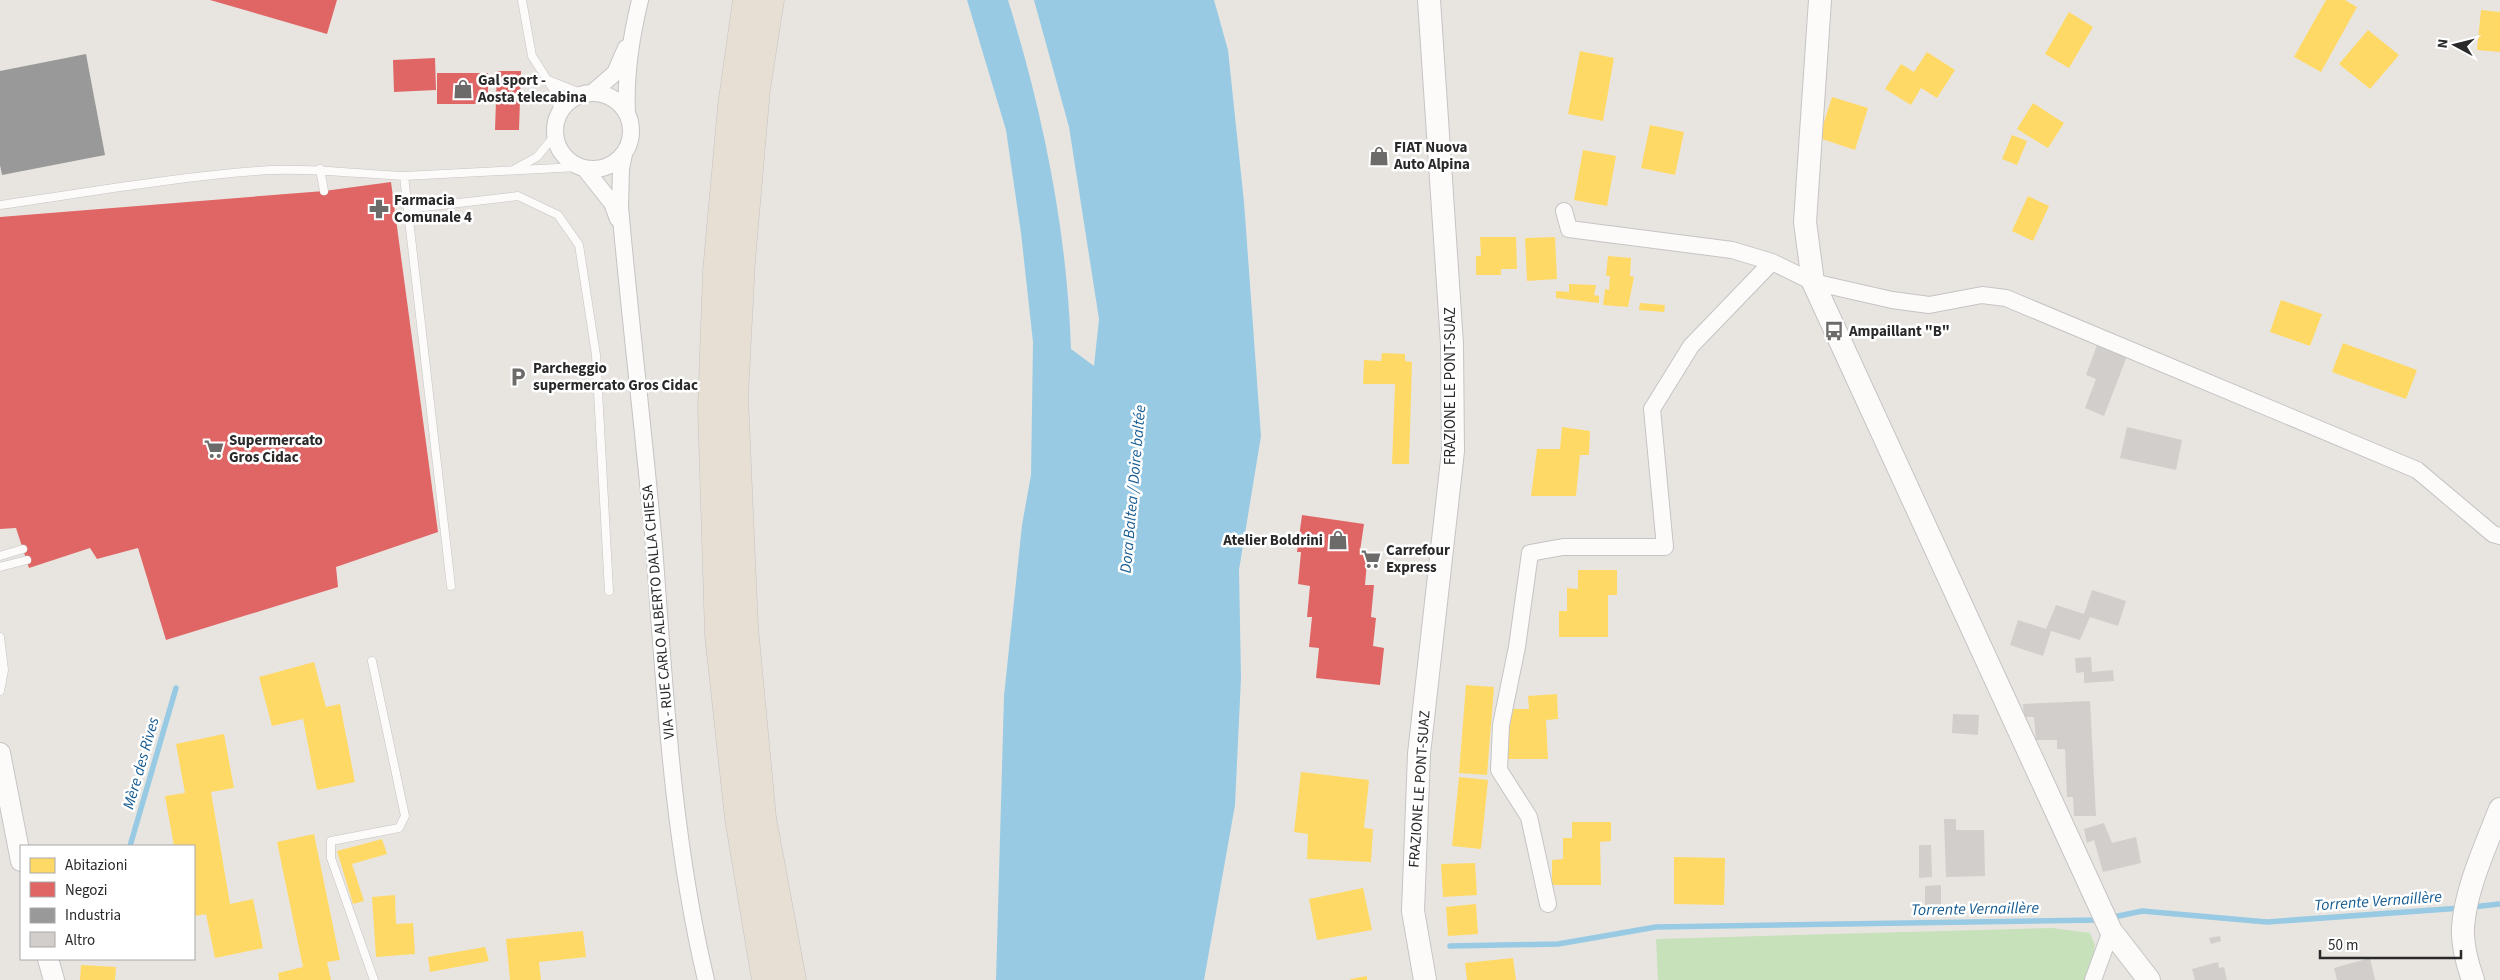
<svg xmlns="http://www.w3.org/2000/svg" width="2500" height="980" font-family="'Source Sans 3',sans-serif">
<rect width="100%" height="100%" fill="#e8e5e0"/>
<path fill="#c7e1bb" d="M 2052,928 L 2090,933 L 2095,945 L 2089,980 L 1658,980 L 1656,939 Z"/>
<path fill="#98cae4" d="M 967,0 L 1008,0 C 1043,113 1067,230 1071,349 L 1094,366 L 1099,319 L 1069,127 L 1034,0 L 1214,0 L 1228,50 L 1244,202 L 1261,436 L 1239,570 L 1241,678 L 1235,805 L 1204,980 L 996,980 L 1004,696 L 1022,525 L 1031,475 L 1033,342 L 1021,233 L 1006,130 Z"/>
<path fill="#ffd966" d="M 2326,0 L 2345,0 L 2357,7 L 2321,72 L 2294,57 Z
M 2481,10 L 2500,12 L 2500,52 L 2477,50 Z
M 2069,12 L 2093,27 L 2069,68 L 2045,54 Z
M 2368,30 L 2399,55 L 2370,89 L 2339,64 Z
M 1580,51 L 1614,58 L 1603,121 L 1568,114 Z
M 1927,52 L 1955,70 L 1937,98 L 1921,88 L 1911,105 L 1885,89 L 1901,64 L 1914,72 Z
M 1832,97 L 1868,108 L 1855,150 L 1819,138 Z
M 2033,103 L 2064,123 L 2048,148 L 2017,129 Z
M 1650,125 L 1684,132 L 1675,175 L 1641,168 Z
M 2012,135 L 2027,141 L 2017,165 L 2002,159 Z
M 1583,150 L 1616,156 L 1607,206 L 1574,200 Z
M 2028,196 L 2049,206 L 2033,241 L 2012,231 Z
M 1480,237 L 1516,237 L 1517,269 L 1501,269 L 1501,275 L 1476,275 L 1476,256 L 1481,256 Z
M 1555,237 L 1557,279 L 1527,281 L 1525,238 Z
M 1608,256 L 1631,258 L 1630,276 L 1634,277 L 1628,307 L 1603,305 L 1605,289 L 1609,290 L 1610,276 L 1606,276 Z
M 1569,284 L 1596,285 L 1594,295 L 1599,296 L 1599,303 L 1556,298 L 1556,291 L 1569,292 Z
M 2281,300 L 2322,314 L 2310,346 L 2270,332 Z
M 1640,303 L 1665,305 L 1664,312 L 1639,310 Z
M 2343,343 L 2417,370 L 2406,399 L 2332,372 Z
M 1382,353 L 1405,354 L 1405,361 L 1412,362 L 1409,464 L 1392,464 L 1395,384 L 1363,384 L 1364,360 L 1381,361 Z
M 1562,427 L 1590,431 L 1589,455 L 1580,455 L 1576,496 L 1531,496 L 1537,449 L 1560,449 Z
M 1578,570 L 1617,570 L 1617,595 L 1608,595 L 1608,637 L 1559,637 L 1559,611 L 1567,611 L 1567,588 L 1578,589 Z
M 314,662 L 326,707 L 340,704 L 355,782 L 317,790 L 303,719 L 272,726 L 259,677 Z
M 1466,685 L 1494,687 L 1487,775 L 1459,773 Z
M 1557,694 L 1558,719 L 1546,720 L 1548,759 L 1505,759 L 1510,709 L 1529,709 L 1528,696 Z
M 224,734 L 234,788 L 211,792 L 230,904 L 253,899 L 263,948 L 215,958 L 206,914 L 194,916 L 194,846 L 174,846 L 165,796 L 185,793 L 176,744 Z
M 1301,772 L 1369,780 L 1364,828 L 1373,829 L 1371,862 L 1307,859 L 1308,834 L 1294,832 Z
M 1459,777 L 1488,780 L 1481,849 L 1452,846 Z
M 1572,822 L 1611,822 L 1611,841 L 1600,842 L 1601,885 L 1552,885 L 1552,860 L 1563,859 L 1563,838 L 1572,838 Z
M 314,834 L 340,960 L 327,962 L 331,980 L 279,980 L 278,973 L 303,967 L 277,842 Z
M 382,839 L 387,854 L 352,864 L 364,901 L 353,904 L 337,851 Z
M 1674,857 L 1725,858 L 1724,905 L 1674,904 Z
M 1475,863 L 1477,895 L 1443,897 L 1441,864 Z
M 1363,888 L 1372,930 L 1317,940 L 1309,899 Z
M 395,895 L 396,924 L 413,923 L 415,954 L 376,957 L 372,897 Z
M 1476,904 L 1478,934 L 1448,936 L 1446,907 Z
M 583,931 L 586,957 L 539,962 L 541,980 L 510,980 L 506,939 Z
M 485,947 L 489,961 L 430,972 L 428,957 Z
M 1513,958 L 1516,980 L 1467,980 L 1465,963 Z
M 81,965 L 116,967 L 115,980 L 80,980 Z
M 1367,976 L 1367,980 L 1351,980 L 1350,979 Z"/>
<path fill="#e06666" d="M 210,0 L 337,0 L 327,34 Z
M 435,58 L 436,90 L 394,92 L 393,60 Z
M 497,71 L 521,71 L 519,130 L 495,130 Z
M 437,73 L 488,73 L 488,104 L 437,104 Z
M 391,182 L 438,532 L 336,567 L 338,587 L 166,640 L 138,548 L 97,559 L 90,548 L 29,568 L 16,528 L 0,529 L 0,217 L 324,191 Z
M 1302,515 L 1364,524 L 1360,551 L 1368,551 L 1365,585 L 1374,585 L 1371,617 L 1376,618 L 1373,646 L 1384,648 L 1380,685 L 1316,678 L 1319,648 L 1309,647 L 1312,617 L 1307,617 L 1310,586 L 1298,584 L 1301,552 L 1297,552 Z"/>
<path fill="#999" d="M 86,54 L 105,155 L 2,175 L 0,165 L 0,71 Z"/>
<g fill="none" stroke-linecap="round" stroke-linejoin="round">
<path stroke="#98cae4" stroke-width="5.5" d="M 130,846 L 176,688
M 2472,907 L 2500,904
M 2109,918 L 2142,911 L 2267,922 L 2461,908
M 1450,946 L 1558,944 L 1656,927 L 2100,920"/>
</g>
<path fill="#d1cecb" d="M 2097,345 L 2127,356 L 2104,416 L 2085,408 L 2096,379 L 2086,375 Z
M 2127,427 L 2182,440 L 2176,470 L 2120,458 Z
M 2092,590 L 2126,601 L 2118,626 L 2090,617 L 2080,640 L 2051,631 L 2043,656 L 2010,645 L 2018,620 L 2046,629 L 2056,605 L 2084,614 Z
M 2091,657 L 2092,672 L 2113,670 L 2114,681 L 2084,683 L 2084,672 L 2076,673 L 2075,658 Z
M 2090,701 L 2096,816 L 2074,816 L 2073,797 L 2067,797 L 2065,749 L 2057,749 L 2057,740 L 2036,740 L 2034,717 L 2024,717 L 2023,704 Z
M 1953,714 L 1979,715 L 1978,735 L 1952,733 Z
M 1944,819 L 1956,819 L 1956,830 L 1984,830 L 1985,876 L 1946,877 Z
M 2104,823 L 2112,843 L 2136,837 L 2141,863 L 2103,872 L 2094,840 L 2087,843 L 2084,829 Z
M 1919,845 L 1931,845 L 1932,877 L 1919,878 Z
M 1941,885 L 1941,911 L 1925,911 L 1925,886 Z
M 2220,936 L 2221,941 L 2211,944 L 2209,938 Z
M 2370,958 L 2375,980 L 2337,980 L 2334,968 Z
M 2218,962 L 2219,968 L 2224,967 L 2227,980 L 2195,980 L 2192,969 Z"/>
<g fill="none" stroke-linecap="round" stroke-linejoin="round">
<defs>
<path id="service" d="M 522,0 L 532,56 L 555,92 L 559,115
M 548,80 L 583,94
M 320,169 L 324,191
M 515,169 L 537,157 L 555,135
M 0,205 C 90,192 181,176 271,170 C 316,168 360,174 404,176
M 408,209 L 518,196 L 558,215 L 579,245 L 596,355 L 609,591
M 0,556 L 23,549
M 0,567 L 27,560
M 451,586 L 404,176 L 578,167
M 0,637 L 4,670 L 0,691
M 372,661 L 405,816 L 399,828 L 331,841 L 331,858 L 374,980"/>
<path id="minor" d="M555 131a38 38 0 1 1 76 0a38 38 0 1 1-76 0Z
M 592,93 L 615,73 L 626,48
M 627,113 C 625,75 631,37 640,0
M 624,154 L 621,169 L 620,207 C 630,320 644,433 654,546 C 665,692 672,837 706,980
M 585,169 L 612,203 L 618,219
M 1564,211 L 1569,229 L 1732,250 L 1772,262 L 1813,282 L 1892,300 L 1929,305 L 1982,295 L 2006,298 L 2417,470 L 2493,534 L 2500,536
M 1548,904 L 1529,817 L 1499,770 L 1501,725 L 1517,647 L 1530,553 L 1563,547 L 1665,547 L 1652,409 L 1691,346 L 1772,262
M 2093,980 L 2111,931"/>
<path id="tertiary" d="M 0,753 L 21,861
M 48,959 L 54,980"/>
<path id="secondary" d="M 1820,0 L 1805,222 L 1813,282 L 2111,931 L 2149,980
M 1425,980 L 1413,911 L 1419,754 L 1453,451 L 1452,344 L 1429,0
M 2473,980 C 2467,963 2462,945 2463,927 C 2466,887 2486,846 2500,809"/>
<path id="motorway" d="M 747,0 L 732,106 L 717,271 L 712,409 L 719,635 L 739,818 L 766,980
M 770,0 L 756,89 L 741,261 L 734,397 L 744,627 L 762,818 L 792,980"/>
</defs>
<use href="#service" stroke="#c5c4c5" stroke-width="9"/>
<use href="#minor" stroke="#c5c4c5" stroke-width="18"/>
<use href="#tertiary" stroke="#c5c4c5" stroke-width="22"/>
<use href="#secondary" stroke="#c5c4c5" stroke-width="24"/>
<use href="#motorway" stroke="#c4c3c1" stroke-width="29"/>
<use href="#service" stroke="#fcfbfa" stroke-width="8"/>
<use href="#minor" stroke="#fcfbfa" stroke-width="16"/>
<use href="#tertiary" stroke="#fcfbfa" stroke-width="20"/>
<use href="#secondary" stroke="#fcfbfa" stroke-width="22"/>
<use href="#motorway" stroke="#e7ded4" stroke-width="28"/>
</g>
<defs>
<symbol id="shop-bare" viewBox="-9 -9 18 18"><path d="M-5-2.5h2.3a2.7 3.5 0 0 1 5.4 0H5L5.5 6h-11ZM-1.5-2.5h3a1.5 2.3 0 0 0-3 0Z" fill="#6c6b69" stroke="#fff" stroke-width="2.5" paint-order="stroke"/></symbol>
<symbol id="pharmacy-bare" viewBox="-9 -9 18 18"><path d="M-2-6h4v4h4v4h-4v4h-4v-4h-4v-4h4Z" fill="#6c6b69" stroke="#fff" stroke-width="2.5" paint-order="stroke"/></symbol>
<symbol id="bus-bare" viewBox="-9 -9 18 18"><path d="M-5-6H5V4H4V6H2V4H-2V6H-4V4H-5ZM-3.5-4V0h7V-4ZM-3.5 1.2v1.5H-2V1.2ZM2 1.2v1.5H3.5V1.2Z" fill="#6c6b69" stroke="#fff" stroke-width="2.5" paint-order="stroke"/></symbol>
<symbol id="parking-bare" viewBox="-9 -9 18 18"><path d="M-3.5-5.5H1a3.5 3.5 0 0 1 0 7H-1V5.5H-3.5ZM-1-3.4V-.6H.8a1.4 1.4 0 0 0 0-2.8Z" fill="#6c6b69" stroke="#fff" stroke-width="2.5" paint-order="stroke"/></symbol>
<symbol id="supermarket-bare" viewBox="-9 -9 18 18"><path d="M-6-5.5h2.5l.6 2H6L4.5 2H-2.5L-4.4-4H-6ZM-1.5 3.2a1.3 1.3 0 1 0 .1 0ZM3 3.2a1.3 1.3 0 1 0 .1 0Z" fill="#6c6b69" stroke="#fff" stroke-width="2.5" paint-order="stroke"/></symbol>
</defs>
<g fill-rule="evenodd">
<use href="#shop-bare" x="449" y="75" width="28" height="28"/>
<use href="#shop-bare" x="1365" y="142" width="28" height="28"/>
<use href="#pharmacy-bare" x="365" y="195" width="28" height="28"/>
<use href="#bus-bare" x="1820" y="317" width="28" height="28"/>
<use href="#parking-bare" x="504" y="363" width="28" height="28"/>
<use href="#supermarket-bare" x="200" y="435" width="28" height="28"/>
<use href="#shop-bare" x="1324" y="526" width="28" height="28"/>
<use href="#supermarket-bare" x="1357" y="545" width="28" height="28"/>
</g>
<g text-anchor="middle" stroke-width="5" stroke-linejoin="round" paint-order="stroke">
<g font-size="15" font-weight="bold" fill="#292929" stroke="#fff" text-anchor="start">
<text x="478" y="85">Gal sport -<tspan x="478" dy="17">Aosta telecabina</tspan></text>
<text x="1394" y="152">FIAT Nuova<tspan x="1394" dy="17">Auto Alpina</tspan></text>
<text x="394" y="205">Farmacia<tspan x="394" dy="17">Comunale 4</tspan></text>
<text x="1849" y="336">Ampaillant "B"</text>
<text x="533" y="373">Parcheggio<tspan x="533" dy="17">supermercato Gros Cidac</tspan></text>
<text x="229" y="445">Supermercato<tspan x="229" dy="17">Gros Cidac</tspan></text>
<text x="1323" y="545" text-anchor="end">Atelier Boldrini</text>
<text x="1386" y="555">Carrefour<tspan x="1386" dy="17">Express</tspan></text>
</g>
<g font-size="15" fill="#292929" stroke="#fff">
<text transform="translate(1450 386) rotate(-90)" y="5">FRAZIONE LE PONT-SUAZ</text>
<text transform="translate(658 612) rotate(-95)" y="5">VIA - RUE CARLO ALBERTO DALLA CHIESA</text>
<text transform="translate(1419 789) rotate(-86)" y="5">FRAZIONE LE PONT-SUAZ</text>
</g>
<g font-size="16" font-style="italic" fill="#165b91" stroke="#fff">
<text transform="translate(1132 489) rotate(-85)" y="6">Dora Baltea / Doire baltée</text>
<text transform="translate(140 763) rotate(-74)" y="6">Mère des Rives</text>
<text transform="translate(2378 900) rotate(-4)" y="6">Torrente Vernaillère</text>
<text transform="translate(1975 908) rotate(-1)" y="6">Torrente Vernaillère</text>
</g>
</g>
<rect x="20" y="845" width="175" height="115" fill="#ffffff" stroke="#a9a9a9"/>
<rect x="30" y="858" width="25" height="15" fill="#ffd966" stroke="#a9a9a9"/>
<text x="65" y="870" font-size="15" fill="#292929">Abitazioni</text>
<rect x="30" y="882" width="25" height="15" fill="#e06666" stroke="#a9a9a9"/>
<text x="65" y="895" font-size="15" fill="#292929">Negozi</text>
<rect x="30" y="908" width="25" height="15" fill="#999999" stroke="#a9a9a9"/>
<text x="65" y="920" font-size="15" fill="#292929">Industria</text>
<rect x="30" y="932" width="25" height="15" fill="#d1cecb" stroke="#a9a9a9"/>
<text x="65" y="945" font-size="15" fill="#292929">Altro</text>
<g transform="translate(2455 45) rotate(277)" stroke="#ffffff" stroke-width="4" paint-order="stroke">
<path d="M0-4L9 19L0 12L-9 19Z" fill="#292929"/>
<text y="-8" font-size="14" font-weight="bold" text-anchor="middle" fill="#292929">N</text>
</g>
<path d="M2320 950v8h141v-8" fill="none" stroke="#292929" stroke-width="2.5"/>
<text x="2328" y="950" font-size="15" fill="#292929" stroke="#ffffff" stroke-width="4" paint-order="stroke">50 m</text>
</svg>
